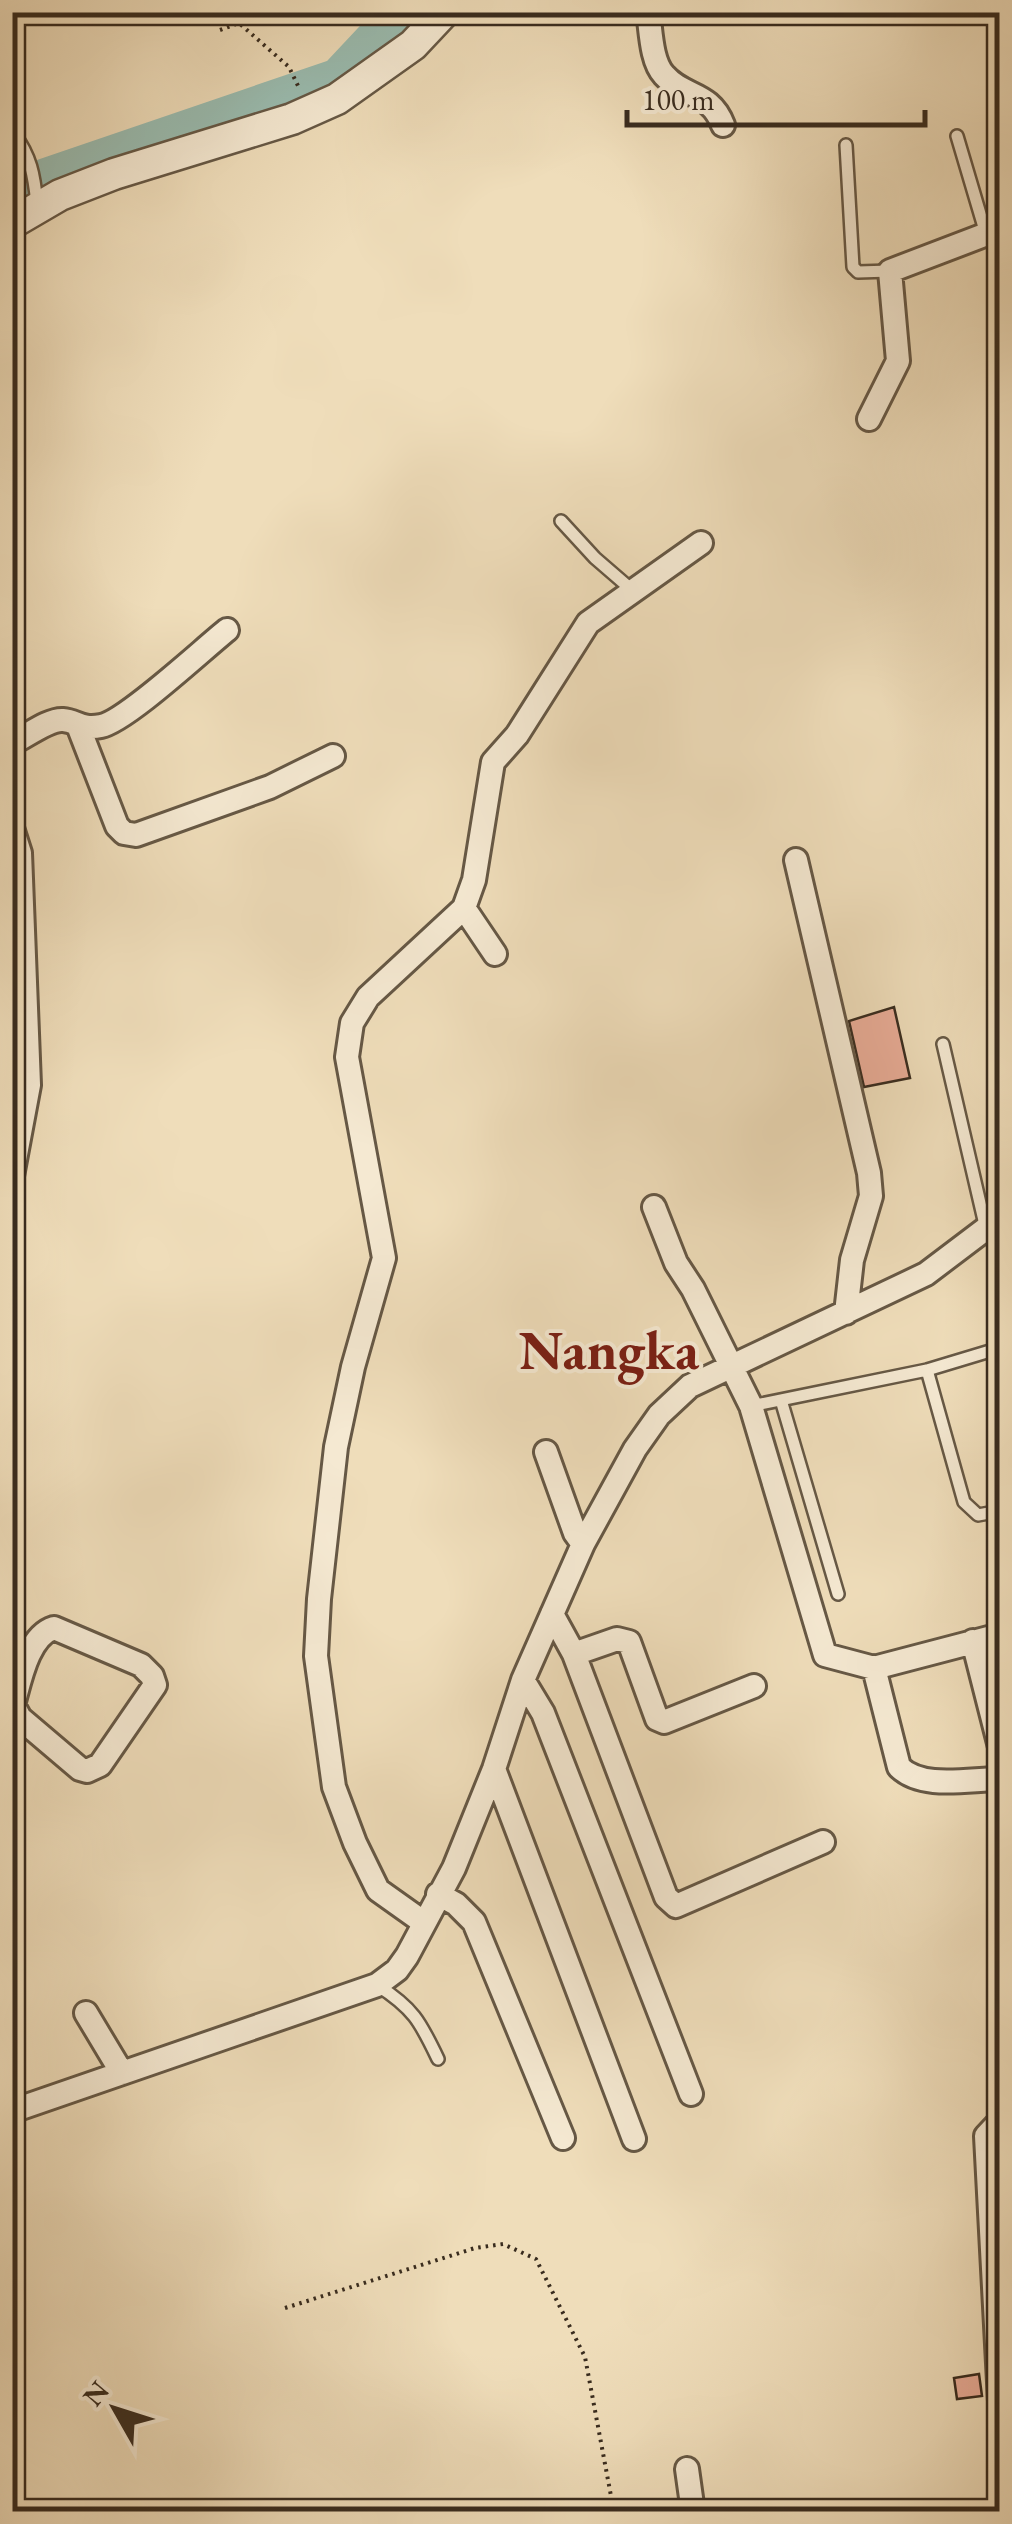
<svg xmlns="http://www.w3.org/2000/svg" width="1012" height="2524" font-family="'EB Garamond',serif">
<rect width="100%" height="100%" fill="#efddba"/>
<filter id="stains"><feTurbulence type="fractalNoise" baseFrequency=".002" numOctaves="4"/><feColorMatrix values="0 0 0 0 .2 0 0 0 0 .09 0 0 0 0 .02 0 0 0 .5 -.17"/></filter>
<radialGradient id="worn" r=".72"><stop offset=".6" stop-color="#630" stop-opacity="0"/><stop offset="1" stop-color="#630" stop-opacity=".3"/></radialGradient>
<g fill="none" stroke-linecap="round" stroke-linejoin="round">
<path stroke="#9abcb0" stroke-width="35" d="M 12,198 L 36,186 L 44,176 L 337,76 L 397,12"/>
</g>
<path fill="#e9ac97" stroke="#382b1e" stroke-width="2.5" d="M 894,1007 L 910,1078 L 864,1087 L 849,1021 Z
M 979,2374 L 982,2396 L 957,2399 L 954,2378 Z"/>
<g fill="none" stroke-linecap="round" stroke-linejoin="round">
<defs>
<path id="service" d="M 13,132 C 31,157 34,174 37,204
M 957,136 L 986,234
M 846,145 L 853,267 L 858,272 L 890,271
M 561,521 L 595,558 L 632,590
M 943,1044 L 986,1229
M 927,1370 L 964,1502 L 978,1515 L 1000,1511
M 781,1400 L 838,1594
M 751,1406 L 927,1370 L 1000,1348
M 377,1985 C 413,2008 420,2021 438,2059"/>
<path id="minor" d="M 648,12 C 651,31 651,61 664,75 C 684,98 710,91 723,125
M 869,419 L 898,361 L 890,271 L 1000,229
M 79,728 L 117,826 L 124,833 L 136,835 L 270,787 L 333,756
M 12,743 C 26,737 48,719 63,720 C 77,721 81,730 101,726 C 126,721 202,650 227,630
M 12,828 L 20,853 L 29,1085 L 12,1176
M 796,860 L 869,1173 L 871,1196 L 852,1260 L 846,1313
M 464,908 L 495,954
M 654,1207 L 676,1263 L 693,1289 L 751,1406 L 825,1655 L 874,1668 L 1000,1635
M 546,1452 L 575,1533 L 583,1544
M 552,1614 L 574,1654 L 666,1897 L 676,1906 L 823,1842
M 54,1628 L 141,1665 L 152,1676 L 155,1685 L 100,1765 L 87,1771 L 80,1769 L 20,1718 L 13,1705 C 20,1680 28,1636 54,1628 Z
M 973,1641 L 1000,1747
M 574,1654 L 617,1639 L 629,1642 L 657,1719 L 664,1722 L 754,1686
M 874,1668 L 899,1767 C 922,1790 969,1779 1000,1779
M 523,1680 L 543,1713 L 691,2094
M 494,1769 L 634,2139
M 438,1894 L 456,1904 L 474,1922 L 563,2138
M 423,1922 L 378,1890 L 355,1843 L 334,1787 L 316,1656 L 319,1599 L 336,1447 L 353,1367 L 384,1258 L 347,1057 L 352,1023 L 368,997 L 464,908 L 474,880 L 493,762 L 517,735 L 588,623 L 701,543
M 86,2013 L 122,2073
M 12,2111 L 377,1985 L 397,1970 L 407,1956 L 454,1868 L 494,1769 L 523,1680 L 583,1544 L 635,1449 L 659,1415 L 690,1386 L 926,1274 L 1000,1218
M 1000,2121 L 986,2136 L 1000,2401
M 687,2469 L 693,2512"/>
<path id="tertiary" d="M 12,223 L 60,195 L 114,174 L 292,119 L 337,99 L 413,45 L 444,12"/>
</defs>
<use href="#service" stroke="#665845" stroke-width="16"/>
<use href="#minor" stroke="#665845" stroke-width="28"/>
<use href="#tertiary" stroke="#665845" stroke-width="35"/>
<path stroke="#382b1e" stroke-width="4" stroke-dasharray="2.5 5" stroke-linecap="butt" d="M 220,30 L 239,23 L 289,67 L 300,90
M 285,2308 L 475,2248 L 503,2244 L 536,2259 L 585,2357 L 614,2512"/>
<use href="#service" stroke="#f5e9d2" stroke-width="11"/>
<use href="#minor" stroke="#f5e9d2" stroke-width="22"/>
<use href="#tertiary" stroke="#f5e9d2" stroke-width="30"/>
</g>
<g text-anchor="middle" stroke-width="8" stroke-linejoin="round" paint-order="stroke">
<g font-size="55" font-weight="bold" fill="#7a1f14" stroke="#f5e9d2">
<text x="609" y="1369">Nangka</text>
</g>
</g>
<rect width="1012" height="2524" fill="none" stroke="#efddba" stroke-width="50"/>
<rect x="15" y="15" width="982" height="2494" fill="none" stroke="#382b1e" stroke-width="5"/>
<rect x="25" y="25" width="962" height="2474" fill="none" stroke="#382b1e" stroke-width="2.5"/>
<g transform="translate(115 2409) rotate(309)" stroke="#f5e9d2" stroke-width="8" paint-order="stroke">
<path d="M0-8L18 38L0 25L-18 38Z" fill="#382b1e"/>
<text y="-15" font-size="28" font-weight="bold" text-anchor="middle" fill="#382b1e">N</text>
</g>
<path d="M627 110v15h298v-15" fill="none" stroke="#382b1e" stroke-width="5"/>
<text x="642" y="110" font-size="30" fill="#382b1e" stroke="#f5e9d2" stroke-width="8" paint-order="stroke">100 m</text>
<rect width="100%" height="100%" filter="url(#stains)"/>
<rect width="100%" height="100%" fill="url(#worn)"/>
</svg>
